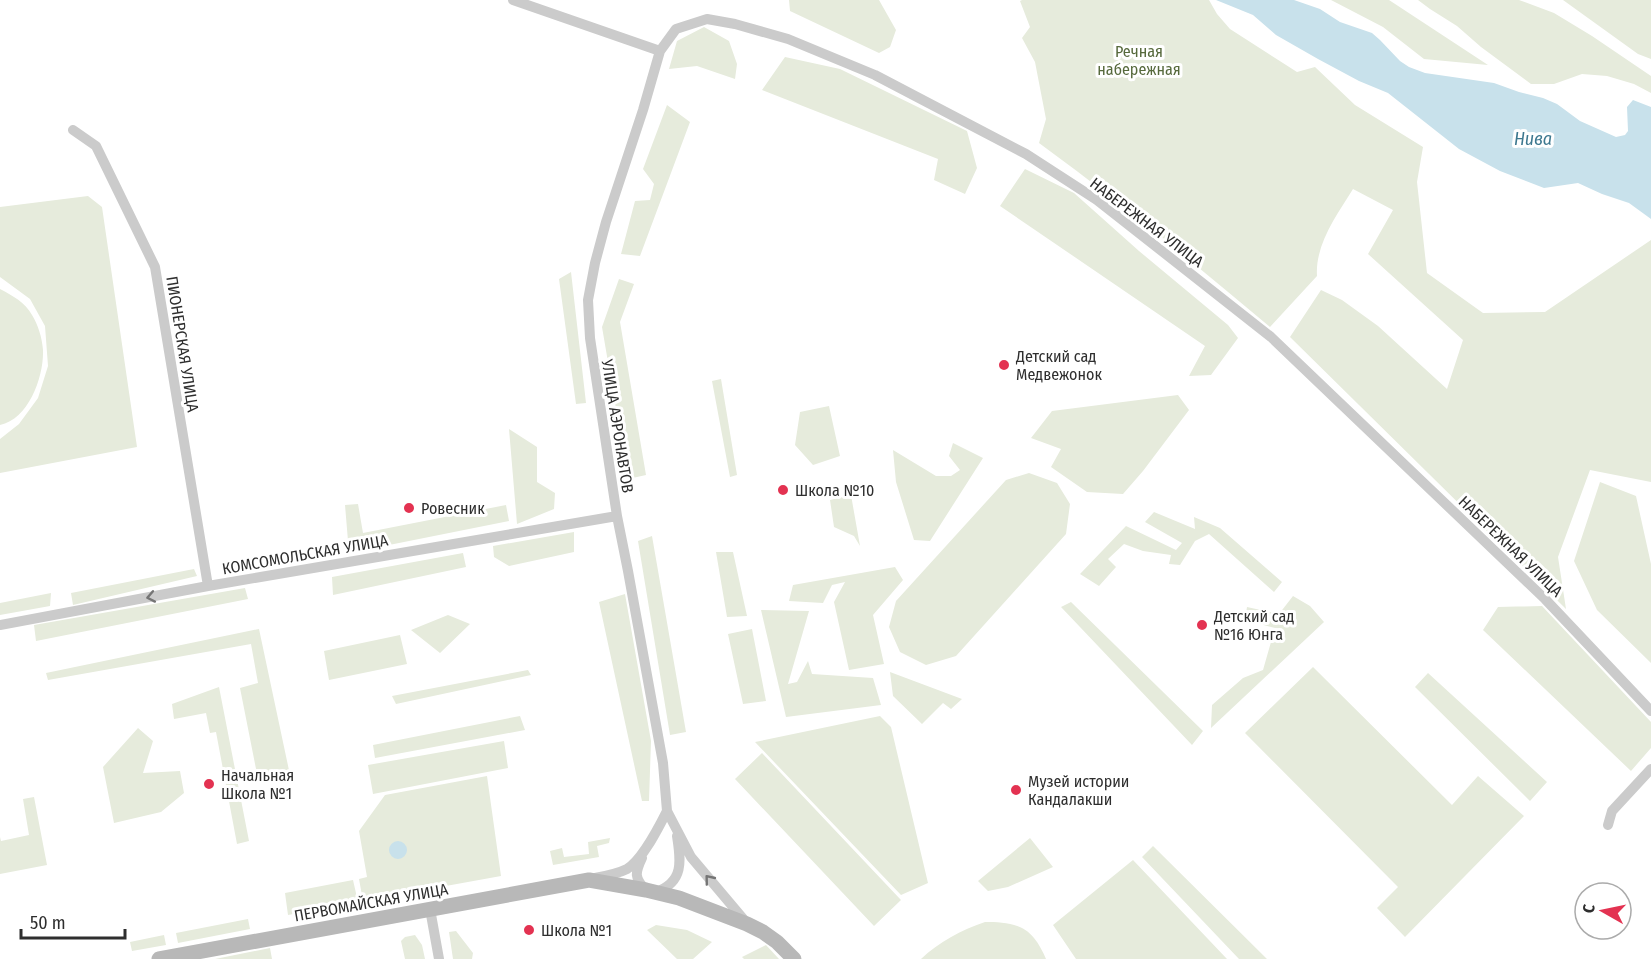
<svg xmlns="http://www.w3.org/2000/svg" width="1651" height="959" font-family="'Fira Sans Condensed',sans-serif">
<rect width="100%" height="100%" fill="#fff"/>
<path fill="#e6ebdc" d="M 789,0 L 879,0 L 896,30 L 890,47 L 879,53 L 790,11 Z
M 1022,0 L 1209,0 L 1217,14 L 1230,29 L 1297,72 L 1315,67 L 1355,105 L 1423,147 L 1417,182 L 1427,273 L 1483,313 L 1545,312 L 1651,240 L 1651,482 L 1590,470 L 1558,557 L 1566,609 L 1290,337 L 1321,290 L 1342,300 L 1378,326 L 1447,389 L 1463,340 L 1368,254 L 1393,210 L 1353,189 C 1337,215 1315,244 1317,276 L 1270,327 C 1195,264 1119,201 1039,143 L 1046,119 L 1035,62 L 1022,38 L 1030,27 L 1020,1 Z
M 1331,0 L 1389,0 L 1488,65 L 1424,59 L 1383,27 Z
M 1418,0 L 1519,0 L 1554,13 L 1592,36 L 1651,76 L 1651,93 L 1634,84 L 1607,76 L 1582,74 L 1554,84 L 1531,84 L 1481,47 L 1457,26 L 1430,9 Z
M 1563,0 L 1651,0 L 1651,59 L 1638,54 Z
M 704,27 L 729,41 L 737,64 L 735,79 L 697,66 L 669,69 L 677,41 Z
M 785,57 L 840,69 L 967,131 L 977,168 L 965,194 L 934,180 L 938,159 L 762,90 Z
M 667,105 L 690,122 L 640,256 L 621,254 L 635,201 L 650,200 L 654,184 L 643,169 Z
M 1025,169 L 1074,193 L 1139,251 L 1228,325 L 1238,338 L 1211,375 L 1189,376 L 1205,346 L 1000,206 Z
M 88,196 L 102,207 L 137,447 L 0,473 L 0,439 L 19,424 L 38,398 L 48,366 L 45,326 L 30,299 L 0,277 L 0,207 Z
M 571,272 L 586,403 L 576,404 L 559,279 Z
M 619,279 L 634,284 L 620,322 L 646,475 L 628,479 L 602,327 Z
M 0,289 C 13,296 25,302 32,315 C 38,325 42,337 43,350 C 44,376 29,419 0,425 Z
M 721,379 L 737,475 L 730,477 L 712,381 Z
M 1178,395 L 1189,410 L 1143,471 L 1123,494 L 1087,492 L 1051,467 L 1061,449 L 1031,438 L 1052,411 Z
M 829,406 L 840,456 L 813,465 L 795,445 L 800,412 Z
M 509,429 L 537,447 L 537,482 L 555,493 L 554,509 L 517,524 Z
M 953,443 L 983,458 L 930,541 L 914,540 L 896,482 L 893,450 L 936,476 L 951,476 L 960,470 L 949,456 Z
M 1029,473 L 1057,483 L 1070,504 L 1066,534 L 956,656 L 926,665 L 900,652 L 889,627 L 896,601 L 1006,480 Z
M 1600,482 L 1636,496 L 1651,564 L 1651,663 L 1597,610 L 1574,561 Z
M 851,495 L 860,546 L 854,536 L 834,527 L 830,500 Z
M 358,504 L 363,533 L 506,505 L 509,521 L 349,553 L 345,505 Z
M 1154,512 L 1195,529 L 1194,517 L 1220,528 L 1282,582 L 1274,592 L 1209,534 L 1195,541 L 1180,565 L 1169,564 L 1171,555 L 1143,551 L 1124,544 L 1108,559 L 1116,567 L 1099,586 L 1080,574 L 1126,526 L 1176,550 L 1182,543 L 1145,522 Z
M 574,532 L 574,552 L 509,566 L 494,557 L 493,546 Z
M 652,536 L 686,732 L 670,735 L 638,541 Z
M 716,552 L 733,552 L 747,616 L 727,617 Z
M 463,553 L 466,567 L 333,595 L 332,577 Z
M 895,567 L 903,580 L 873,615 L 884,664 L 849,670 L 834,602 L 845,582 L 832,585 L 823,603 L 789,601 L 793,585 Z
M 194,569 L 197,576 L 73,605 L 71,593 Z
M 245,588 L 248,599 L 36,641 L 34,625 Z
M 51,593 L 50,606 L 0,615 L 0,603 Z
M 625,594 L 651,741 L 649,801 L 642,801 L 599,602 Z
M 1293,596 L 1310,606 L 1324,622 L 1211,728 L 1212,705 L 1243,678 L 1263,670 L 1275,628 L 1245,620 L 1247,607 L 1279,614 Z
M 1071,602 L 1203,731 L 1192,745 L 1061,607 Z
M 1542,606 L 1651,722 L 1651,748 L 1631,771 L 1483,630 L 1498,607 Z
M 761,610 L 809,611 L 788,684 L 797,682 L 808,661 L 812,674 L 873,678 L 881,705 L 786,717 Z
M 448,615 L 470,624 L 440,653 L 411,630 Z
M 259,629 L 290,775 L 258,779 L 240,688 L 258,683 L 251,644 L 48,680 L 46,673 Z
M 752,629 L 766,701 L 743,704 L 728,634 Z
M 400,635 L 407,664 L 329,680 L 324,651 Z
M 1313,667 L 1452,805 L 1478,776 L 1524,816 L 1405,937 L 1377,908 L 1398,887 L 1245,733 Z
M 528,670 L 531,675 L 396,704 L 392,696 Z
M 890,672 L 962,699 L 951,709 L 943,703 L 922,724 L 893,696 Z
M 1428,673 L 1547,782 L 1530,801 L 1415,687 Z
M 219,687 L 249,841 L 237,844 L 216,732 L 210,733 L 206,713 L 174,719 L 172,704 Z
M 520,716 L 525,730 L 375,758 L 373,745 Z
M 880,716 L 891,727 L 928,883 L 901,895 L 755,742 Z
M 138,728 L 153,741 L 143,773 L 180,771 L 184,793 L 161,812 L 114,823 L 103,767 Z
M 504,741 L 508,768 L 373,794 L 368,765 Z
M 762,753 L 901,900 L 874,926 L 735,779 Z
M 487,776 L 501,876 L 363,901 L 359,879 L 367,877 L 359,831 L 385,795 Z
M 34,797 L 47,865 L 0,874 L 0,837 L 1,841 L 29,835 L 23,799 Z
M 610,838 L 609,843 L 597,846 L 599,857 L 553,865 L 550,851 L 562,848 L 564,857 L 589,854 L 588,842 Z
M 1030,838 L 1053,867 L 1008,887 L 988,891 L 978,881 Z
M 1153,846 L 1267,959 L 1239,959 L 1142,857 Z
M 1133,860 L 1227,959 L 1076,959 L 1053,925 Z
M 353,880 L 358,902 L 288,915 L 285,893 Z
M 248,919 L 250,929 L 178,943 L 176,933 Z
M 985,922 C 1003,922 1022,923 1034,938 C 1039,944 1043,952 1046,959 L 921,959 C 939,942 961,930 985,922 Z
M 656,925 L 687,930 L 712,942 L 693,959 L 677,959 L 647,930 Z
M 456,931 L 473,953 L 472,959 L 453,959 L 449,932 Z
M 164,935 L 166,945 L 132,951 L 130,942 Z
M 415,935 L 422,945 L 425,959 L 405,959 L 401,941 L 405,937 Z
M 766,945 L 779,959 L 744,959 L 742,957 Z
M 270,948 L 272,959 L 215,959 Z"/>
<path fill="#c8e1eb" d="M 1216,0 L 1294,0 L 1320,9 L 1340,22 L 1372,33 L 1380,40 L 1400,61 L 1409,67 L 1425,73 L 1494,83 L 1519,92 L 1543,98 L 1557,104 L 1580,121 L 1616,137 L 1625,135 L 1628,131 L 1627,107 L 1633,100 L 1651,107 L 1651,219 L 1629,203 L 1602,194 L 1578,183 L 1544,188 L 1500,171 L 1459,149 L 1388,93 L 1359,81 L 1318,59 L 1276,35 L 1253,15 Z
M389 850a9 9 0 1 1 18 0a9 9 0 1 1-18 0Z"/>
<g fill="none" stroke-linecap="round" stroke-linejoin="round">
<path stroke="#cbcbcb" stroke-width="10" d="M 513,0 L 660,51
M 73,130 L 96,146 L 155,267 L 208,586
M 0,625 L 208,586 L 617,516
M 1608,825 L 1612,811 L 1651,769
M 642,858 C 635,873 634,878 646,890
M 595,878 C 606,876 617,874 627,869 C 643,859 659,827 667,811
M 656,892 C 684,882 681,861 677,836
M 430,909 L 439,959
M 745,921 L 691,857 L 667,811 L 663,763 L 628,571 L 617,516 L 590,338 L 588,300 L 595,263 L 606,222 L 643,110 L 660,51 L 676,29 L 707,19 L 735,24 L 788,39 L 875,75 L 1026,154 L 1097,200 L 1271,337 L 1545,599 L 1651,711"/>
<path stroke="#b8b8b8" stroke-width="15" d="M 159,959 L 589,880 L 646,890 L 679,898 L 747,924 L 763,932 L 777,942 L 794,959"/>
</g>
<defs><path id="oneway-chevron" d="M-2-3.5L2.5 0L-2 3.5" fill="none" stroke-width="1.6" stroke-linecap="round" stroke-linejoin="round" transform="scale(1.5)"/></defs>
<g stroke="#757575">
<use href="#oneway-chevron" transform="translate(151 597) rotate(169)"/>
<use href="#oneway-chevron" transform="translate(709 879) rotate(-129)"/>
</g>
<g fill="#e33251" stroke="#fff" stroke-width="2">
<circle cx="1004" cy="365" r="6"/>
<circle cx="783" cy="490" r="6"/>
<circle cx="409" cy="508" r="6"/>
<circle cx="1202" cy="625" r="6"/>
<circle cx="209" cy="784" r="6"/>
<circle cx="1016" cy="790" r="6"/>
<circle cx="529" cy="930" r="6"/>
</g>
<g text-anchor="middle" stroke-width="6" stroke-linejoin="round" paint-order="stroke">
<g font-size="16" fill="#56693c" stroke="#fff">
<text x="1139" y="57">Речная<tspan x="1139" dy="18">набережная</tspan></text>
</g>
<g font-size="16" fill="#2e2e2e" stroke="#fff">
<text transform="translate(1147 222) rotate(37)" y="6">НАБЕРЕЖНАЯ УЛИЦА</text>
<text transform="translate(183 344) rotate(81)" y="6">ПИОНЕРСКАЯ УЛИЦА</text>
<text transform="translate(618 426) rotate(81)" y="6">УЛИЦА АЭРОНАВТОВ</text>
<text transform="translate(1511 546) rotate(44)" y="6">НАБЕРЕЖНАЯ УЛИЦА</text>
<text transform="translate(305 554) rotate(-10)" y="6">КОМСОМОЛЬСКАЯ УЛИЦА</text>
<text transform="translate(371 902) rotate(-10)" y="6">ПЕРВОМАЙСКАЯ УЛИЦА</text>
</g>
<g font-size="16" fill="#2e2e2e" stroke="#fff" text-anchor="start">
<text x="1016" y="362">Детский сад<tspan x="1016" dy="18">Медвежонок</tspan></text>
<text x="795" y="496">Школа №10</text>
<text x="421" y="514">Ровесник</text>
<text x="1214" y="622">Детский сад<tspan x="1214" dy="18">№16 Юнга</tspan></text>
<text x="221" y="781">Начальная<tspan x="221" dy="18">Школа №1</tspan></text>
<text x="1028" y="787">Музей истории<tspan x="1028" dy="18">Кандалакши</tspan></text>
<text x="541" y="936">Школа №1</text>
</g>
<g font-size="18" font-style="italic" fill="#3d788f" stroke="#fff">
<text x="1533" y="145">Нива</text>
</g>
</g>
<g transform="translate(1603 911) rotate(279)"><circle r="28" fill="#ffffff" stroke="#ababab" stroke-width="1.5"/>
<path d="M0-4.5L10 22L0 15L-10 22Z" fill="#e33251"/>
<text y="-9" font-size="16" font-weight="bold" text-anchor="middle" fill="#2e2e2e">С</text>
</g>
<path d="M21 929v9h104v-9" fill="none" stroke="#2e2e2e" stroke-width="3"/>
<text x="30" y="929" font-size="18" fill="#2e2e2e" stroke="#ffffff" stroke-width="4.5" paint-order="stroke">50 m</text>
</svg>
